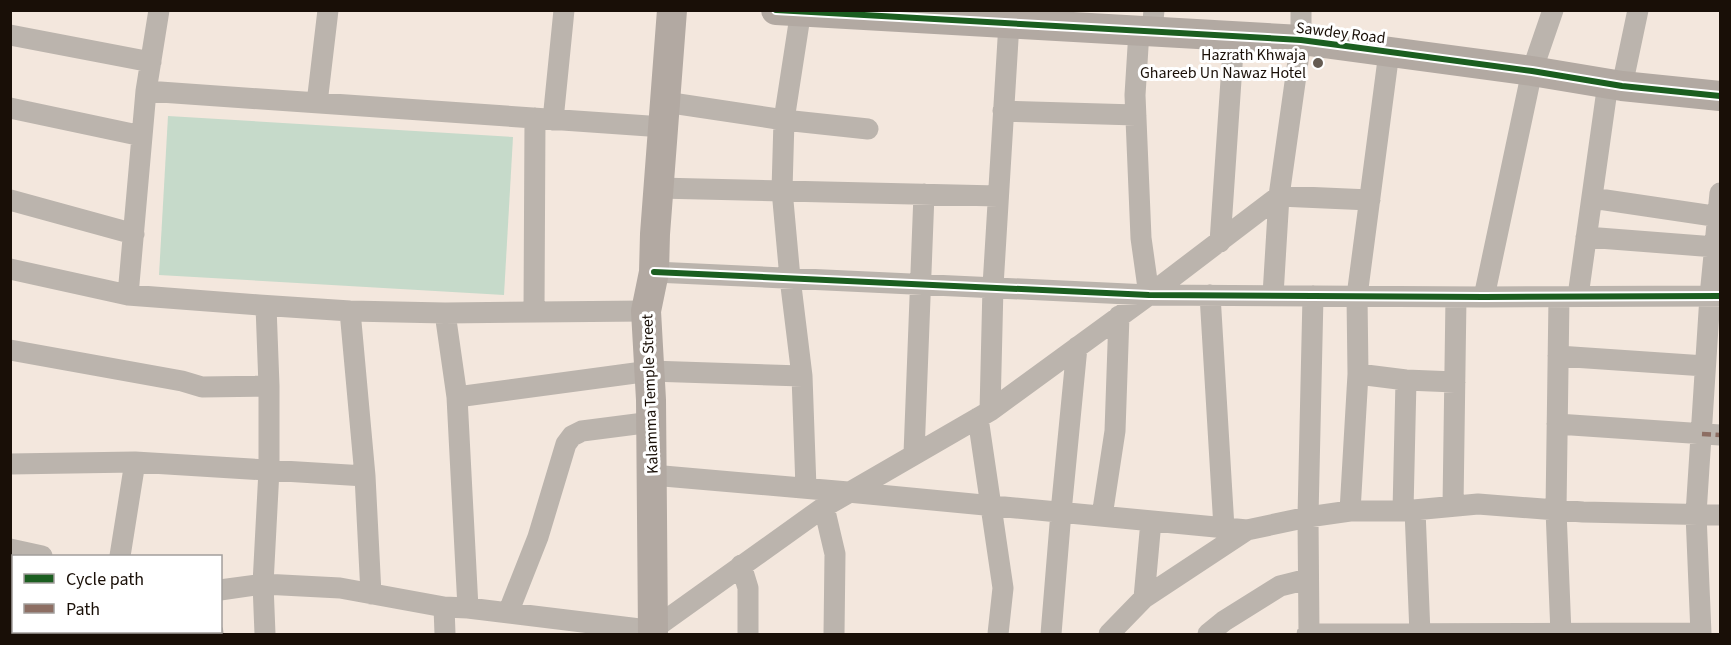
<svg xmlns="http://www.w3.org/2000/svg" width="1731" height="645" font-family="'Source Sans 3',sans-serif">
<rect width="100%" height="100%" fill="#f3e7dd"/>
<path fill="#c6daca" d="M 168,116 L 513,137 L 504,295 L 159,275 Z"/>
<g fill="none" stroke-linecap="round" stroke-linejoin="round">
<path stroke="#bbb4ad" stroke-width="21" d="M 801,10 L 784,120 L 782,190 L 790,278 L 802,376 L 806,488
M 1139,31 L 1135,95 L 1141,238 L 1149,295
M 1152,31 L 1154,10
M 10,35 L 151,62
M 1622,86 L 1638,10
M 146,91 L 663,127
M 665,102 L 784,120 L 868,129
M 317,103 L 328,10
M 10,108 L 142,136
M 1003,111 L 1136,115
M 553,120 L 564,10
M 658,188 L 998,196
M 1592,198 L 1720,217
M 10,200 L 134,234
M 1586,237 L 1715,247
M 1220,242 L 1234,36
M 10,269 L 128,295 L 259,305 L 350,311 L 445,313 L 646,311
M 654,272 L 1149,295 L 1484,297 L 1720,296
M 128,295 L 146,91 L 159,10
M 1210,295 L 1224,528
M 1273,295 L 1279,196 L 1301,40 L 1301,10
M 1578,296 L 1608,83
M 1484,297 L 1532,71 L 1553,10
M 1559,297 L 1556,510 L 1561,634
M 350,311 L 365,476 L 371,594
M 534,311 L 535,118
M 445,313 L 457,397 L 468,608
M 10,350 L 182,381 L 202,387 L 269,386
M 1558,356 L 1705,366
M 1358,374 L 1406,380 L 1455,382
M 457,397 L 650,371 L 802,376
M 990,411 L 993,286 L 1009,23
M 978,418 L 1003,588 L 998,634
M 1557,424 L 1720,435
M 914,454 L 924,194
M 10,464 L 135,462 L 365,476
M 652,475 L 848,492 L 1247,530
M 1453,506 L 1456,297
M 824,507 L 835,554 L 834,634
M 1415,510 L 1420,634
M 1350,511 L 1358,374 L 1357,296 L 1389,52
M 1403,511 L 1406,380
M 1102,516 L 1115,431 L 1119,316
M 10,549 L 42,556
M 120,556 L 135,462
M 741,565 L 748,588 L 748,634
M 220,590 L 263,584 L 340,588 L 444,607 L 468,608 L 648,630
M 1144,598 L 1151,521
M 444,607 L 445,634
M 508,613 L 538,537 L 566,444 L 572,436 L 582,431 L 652,422
M 105,634 L 106,632
M 213,634 L 213,632
M 265,634 L 263,584 L 269,470 L 269,386 L 266,306
M 633,634 L 652,630 L 824,507 L 990,411 L 1149,295 L 1279,196 L 1370,200
M 1051,634 L 1061,512 L 1077,347
M 1109,634 L 1144,598 L 1247,530 L 1308,517 L 1350,511 L 1403,511 L 1478,504 L 1583,512 L 1720,515
M 1208,634 L 1224,621 L 1280,586 L 1308,579
M 1307,634 L 1700,633
M 1309,634 L 1308,517 L 1313,296
M 1701,634 L 1696,514 L 1710,296 L 1720,193"/>
<path stroke="#b2a9a2" stroke-width="30" d="M 776,10 L 1301,40 L 1532,71 L 1622,86 L 1720,96
M 653,634 L 651,400 L 646,311 L 654,272 L 655,234 L 672,10"/>
<path stroke="#8d6e63" stroke-width="4.5" stroke-dasharray="9 4.5" stroke-linecap="butt" d="M 1702,434 L 1720,435"/>
<defs>
<path id="cycleway" d="M 776,10 L 1301,40 L 1532,71 L 1622,86 L 1720,96
M 654,272 L 1149,295 L 1484,297 L 1720,296"/>
</defs>
<use href="#cycleway" stroke="#fff" stroke-width="10"/>
<use href="#cycleway" stroke="#1b5e20" stroke-width="6"/>
</g>
<circle fill="#655b52" stroke="#fff" stroke-width="2" cx="1318" cy="63" r="6"/>
<g text-anchor="middle" stroke-width="6" stroke-linejoin="round" paint-order="stroke">
<g font-size="16" fill="#190f07" stroke="#fff">
<text transform="translate(1341 32) rotate(7)" y="6">Sawdey Road</text>
<text transform="translate(649 394) rotate(-92)" y="6">Kalamma Temple Street</text>
</g>
<g font-size="16" fill="#190f07" stroke="#fff" text-anchor="end">
<text x="1306" y="60">Hazrath Khwaja<tspan x="1306" dy="18">Ghareeb Un Nawaz Hotel</tspan></text>
</g>
</g>
<rect width="1731" height="645" fill="none" stroke="#190f07" stroke-width="24"/>
<rect x="12" y="555" width="210" height="78" fill="#ffffff" stroke="#a39f9c" stroke-width="1.5"/>
<rect x="24" y="574" width="30" height="9" fill="#1b5e20" stroke="#a39f9c" stroke-width="1.5"/>
<text x="66" y="585" font-size="18" fill="#190f07">Cycle path</text>
<rect x="24" y="604" width="30" height="9" fill="#8d6e63" stroke="#a39f9c" stroke-width="1.5"/>
<text x="66" y="615" font-size="18" fill="#190f07">Path</text>
</svg>
